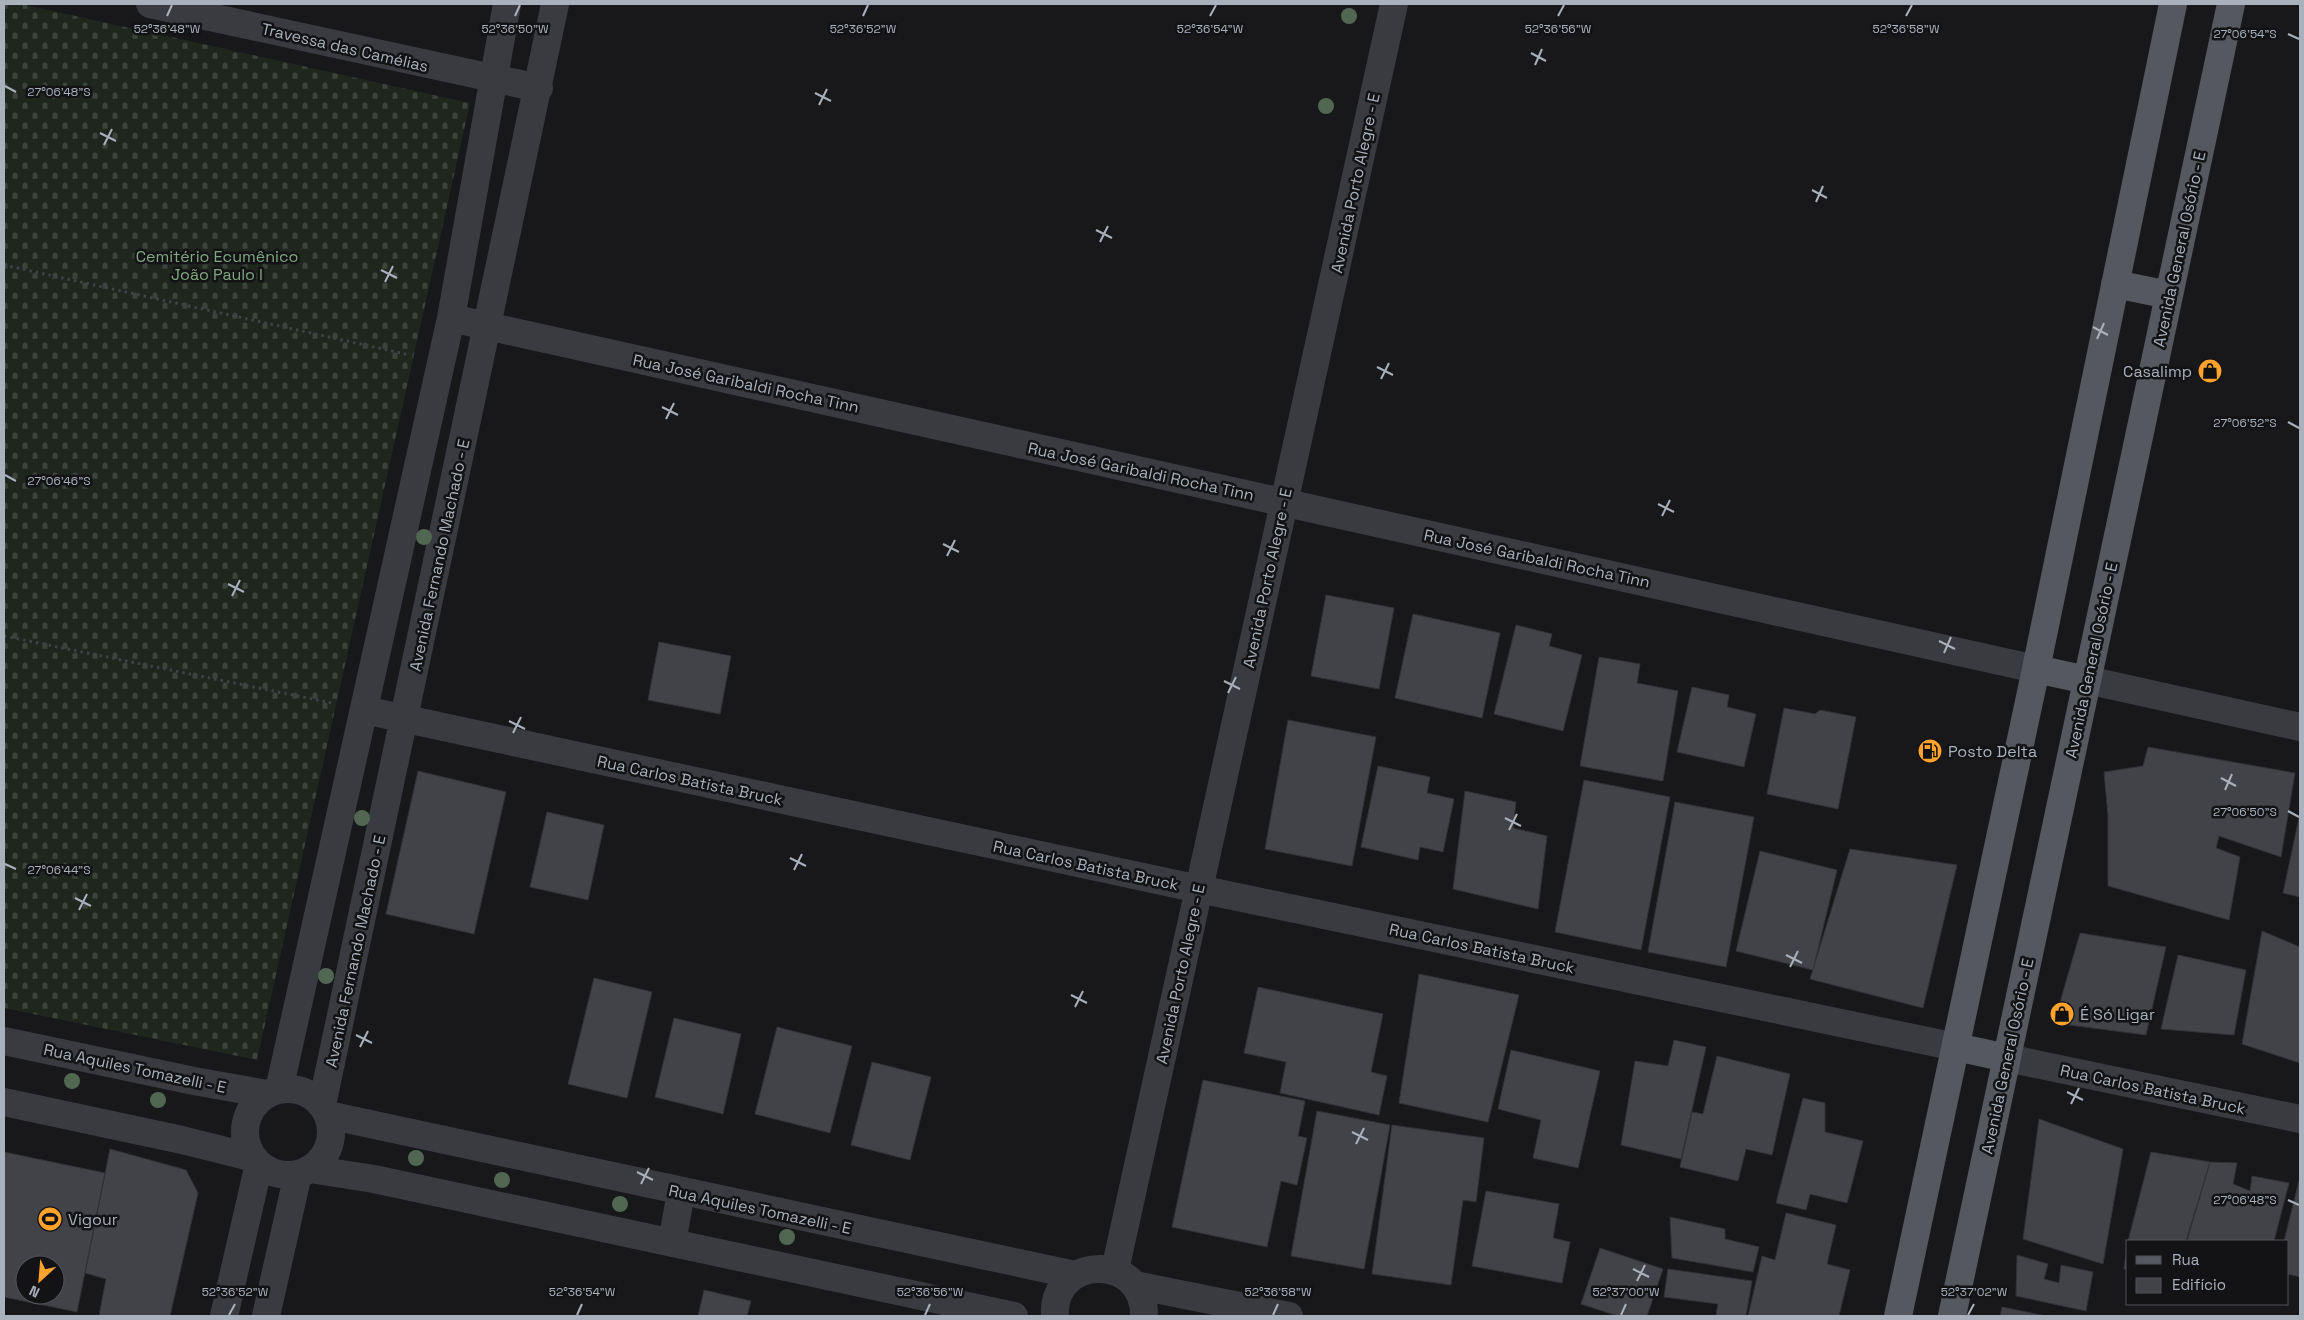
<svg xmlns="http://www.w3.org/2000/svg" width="2304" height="1320" font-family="'Space Grotesk',sans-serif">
<defs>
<pattern id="cemetery-stones" width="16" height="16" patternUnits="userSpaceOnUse" patternTransform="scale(1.25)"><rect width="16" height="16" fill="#1e261e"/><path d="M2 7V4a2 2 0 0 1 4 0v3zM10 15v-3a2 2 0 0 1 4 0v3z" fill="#3c433d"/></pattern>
</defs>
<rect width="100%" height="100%" fill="#18181b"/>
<path fill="url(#cemetery-stones)" d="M 4,4 L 21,4 L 470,103 L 257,1060 L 4,1008 Z"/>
<path fill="#424348" stroke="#323237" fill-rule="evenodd" d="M 1326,595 L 1394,608 L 1379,689 L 1311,676 Z
M 1413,614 L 1500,633 L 1482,718 L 1395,698 Z
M 1516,625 L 1552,634 L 1549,646 L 1582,655 L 1563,731 L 1494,714 Z
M 659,642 L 731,656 L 720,714 L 648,700 Z
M 1599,657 L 1640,664 L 1637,683 L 1678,691 L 1663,781 L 1580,766 Z
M 1692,687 L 1729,695 L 1727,707 L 1756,714 L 1744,767 L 1677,752 Z
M 1784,708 L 1815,714 L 1820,710 L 1856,717 L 1838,809 L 1767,794 Z
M 1288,720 L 1376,737 L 1352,866 L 1265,849 Z
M 2148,747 L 2295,773 L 2281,857 L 2219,836 L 2216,848 L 2240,857 L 2229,920 L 2108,886 L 2108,816 L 2104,772 L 2143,766 Z
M 1378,766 L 1430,777 L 1427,793 L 1454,799 L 1443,852 L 1420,847 L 1418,860 L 1361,847 Z
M 418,771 L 506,792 L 474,934 L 386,914 Z
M 1584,780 L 1670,797 L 1641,950 L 1555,932 Z
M 1465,791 L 1516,802 L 1513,828 L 1547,836 L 1538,909 L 1453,889 Z
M 1675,802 L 1754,817 L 1726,967 L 1648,952 Z
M 547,812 L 604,825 L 588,900 L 530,887 Z
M 2300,813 L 2300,897 L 2283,893 Z
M 1850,849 L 1957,865 L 1923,1008 L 1810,979 Z
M 1760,851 L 1837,870 L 1813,970 L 1736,951 Z
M 2262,931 L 2300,947 L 2300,1063 L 2242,1044 Z
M 2080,933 L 2166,947 L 2146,1035 L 2054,1023 Z
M 2178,955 L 2246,970 L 2234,1035 L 2161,1029 Z
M 1419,974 L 1519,995 L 1488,1122 L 1399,1103 Z
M 594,978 L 652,992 L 627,1098 L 568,1084 Z
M 1258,987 L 1383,1014 L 1371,1072 L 1387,1076 L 1379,1115 L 1280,1093 L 1286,1062 L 1244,1053 Z
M 674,1018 L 741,1034 L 723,1114 L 655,1097 Z
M 777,1027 L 852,1046 L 830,1133 L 755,1114 Z
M 1674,1040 L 1706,1047 L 1681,1159 L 1621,1145 L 1635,1061 L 1668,1066 Z
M 1511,1050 L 1600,1071 L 1578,1168 L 1533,1158 L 1541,1120 L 1498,1109 Z
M 1717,1056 L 1790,1074 L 1772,1155 L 1746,1149 L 1738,1181 L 1680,1167 L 1692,1112 L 1703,1114 Z
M 872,1062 L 931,1077 L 910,1160 L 851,1145 Z
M 1203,1080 L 1305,1101 L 1298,1136 L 1307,1138 L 1297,1185 L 1281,1181 L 1267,1247 L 1172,1227 Z
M 1803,1098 L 1825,1103 L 1825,1132 L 1863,1141 L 1847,1203 L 1810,1194 L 1806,1210 L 1776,1203 Z
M 1317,1111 L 1390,1125 L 1364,1269 L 1291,1256 Z
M 2039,1119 L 2123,1149 L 2103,1264 L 2023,1239 Z
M 1392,1125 L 1484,1138 L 1476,1202 L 1463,1200 L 1451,1285 L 1372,1274 Z
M 110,1149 L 186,1170 L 198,1193 L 170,1316 L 99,1316 L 106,1279 L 85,1273 Z
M 4,1152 L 105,1173 L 77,1312 L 4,1297 ZM 25,1265 L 55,1265 L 55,1295 L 25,1295 Z
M 2151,1152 L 2210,1162 L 2186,1241 L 2128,1241 Z
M 2210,1162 L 2237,1163 L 2233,1184 L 2250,1191 L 2252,1176 L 2289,1183 L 2274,1241 L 2187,1241 Z
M 2299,1181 L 2300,1181 L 2300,1277 L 2288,1274 L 2288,1241 L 2284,1241 Z
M 1486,1191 L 1559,1204 L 1553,1238 L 1570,1242 L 1562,1283 L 1472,1266 Z
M 1786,1213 L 1836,1225 L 1827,1264 L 1850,1270 L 1839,1316 L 1748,1316 L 1762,1256 L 1775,1260 Z
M 1670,1217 L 1725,1229 L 1725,1239 L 1759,1247 L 1753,1272 L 1672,1258 Z
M 2128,1242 L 2128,1270 L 2124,1269 Z
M 1600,1248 L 1663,1269 L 1647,1316 L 1618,1316 L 1581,1304 Z
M 2017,1255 L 2048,1264 L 2044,1279 L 2059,1283 L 2061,1265 L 2093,1272 L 2086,1311 L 2016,1296 Z
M 1668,1269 L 1752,1281 L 1746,1316 L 1716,1316 L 1718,1304 L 1664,1297 Z
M 704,1290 L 751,1301 L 747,1316 L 698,1316 Z
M 2002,1307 L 2046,1316 L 2000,1316 Z"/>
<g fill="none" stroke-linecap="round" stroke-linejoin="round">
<path stroke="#3f4247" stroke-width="3" stroke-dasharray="2.5 4" stroke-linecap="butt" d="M 4,265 L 410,355
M 4,636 L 332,703"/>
<path stroke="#393b40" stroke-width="28" d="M 150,4 L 539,88
M 451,318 L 2036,669
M 2087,680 L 2300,727
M 364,710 L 1199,889 L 1956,1047
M 4,1041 L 194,1081 L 267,1094
M 2007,1058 L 2300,1119
M245 1132a43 43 0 1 1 86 0a43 43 0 1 1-86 0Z
M 279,1090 L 451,318 L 507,4
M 4,1102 L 182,1140 L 254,1158
M 322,1105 L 555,4
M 328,1115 L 1075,1275
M 310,1169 L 374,1179 L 1014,1316
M 672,1243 L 681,1192
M 1115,1270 L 1394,4
M 1135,1285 L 1289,1316
M 224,1316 L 259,1164
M 266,1316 L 298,1174
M 1055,1316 C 1051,1255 1145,1252 1144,1316"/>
<path stroke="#55585f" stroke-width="28" d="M 2115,284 L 2169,295
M 2036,669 L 2087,680
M 1956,1047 L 2007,1058
M 1898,1316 L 2036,669 L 2173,4
M 1952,1316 L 2231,4"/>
</g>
<g fill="#516752">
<circle cx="1349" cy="16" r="8"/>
<circle cx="1326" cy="106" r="8"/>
<circle cx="424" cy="537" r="8"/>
<circle cx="362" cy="818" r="8"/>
<circle cx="326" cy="976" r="8"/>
<circle cx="72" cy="1081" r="8"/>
<circle cx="158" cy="1100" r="8"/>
<circle cx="416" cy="1158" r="8"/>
<circle cx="502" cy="1180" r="8"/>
<circle cx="620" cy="1204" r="8"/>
<circle cx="787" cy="1237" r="8"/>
</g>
<path fill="none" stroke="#a9b1bc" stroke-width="2" d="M 167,16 L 172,5M 515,16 L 520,5M 863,16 L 868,5M 1210,16 L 1216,5M 1558,16 L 1564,5M 1906,16 L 1912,5M 2288,34 L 2299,39M 1531,53 L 1546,61M 1535,65 L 1542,49M 5,86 L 16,92M 815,93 L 831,101M 819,105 L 827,89M 100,133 L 116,141M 104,145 L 112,129M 1812,190 L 1827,198M 1816,202 L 1823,186M 1096,230 L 1112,238M 1100,242 L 1108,226M 381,270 L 397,278M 385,282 L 393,266M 2093,327 L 2108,335M 2097,339 L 2104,323M 1377,367 L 1393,375M 1381,379 L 1389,363M 662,407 L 678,415M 666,419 L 674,403M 2288,422 L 2299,428M 5,475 L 16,481M 1658,504 L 1674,512M 1662,516 L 1670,500M 943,544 L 959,552M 947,556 L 955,540M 228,584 L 244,592M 232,596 L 240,580M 1939,641 L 1955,649M 1944,653 L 1951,637M 1224,681 L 1240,689M 1228,693 L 1236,677M 509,721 L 525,729M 513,733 L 521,717M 2221,778 L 2236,786M 2225,790 L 2232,774M 2288,811 L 2299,817M 1505,818 L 1521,826M 1509,830 L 1517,814M 790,858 L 806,866M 5,864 L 16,869M 794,870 L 802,854M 75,898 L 91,906M 79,910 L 87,894M 1786,955 L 1802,963M 1790,967 L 1798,951M 1071,995 L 1087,1003M 1075,1007 L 1083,991M 356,1035 L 372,1043M 360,1047 L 368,1031M 2067,1092 L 2083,1100M 2071,1104 L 2079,1088M 1352,1132 L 1368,1140M 1356,1144 L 1364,1128M 637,1172 L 653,1180M 641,1184 L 649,1168M 2288,1200 L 2299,1205M 1633,1269 L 1649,1277M 1637,1281 L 1645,1265M 229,1315 L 235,1304M 577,1315 L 582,1304M 925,1315 L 930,1304M 1273,1315 L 1278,1304M 1621,1315 L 1626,1304M 1968,1315 L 1974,1304"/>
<defs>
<symbol id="shop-disc" viewBox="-11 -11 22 22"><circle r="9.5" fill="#ffa32c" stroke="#131316"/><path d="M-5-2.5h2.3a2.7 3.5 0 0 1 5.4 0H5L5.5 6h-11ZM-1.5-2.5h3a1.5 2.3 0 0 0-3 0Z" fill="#111"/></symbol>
<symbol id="fuel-disc" viewBox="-11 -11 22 22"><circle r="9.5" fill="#ffa32c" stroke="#131316"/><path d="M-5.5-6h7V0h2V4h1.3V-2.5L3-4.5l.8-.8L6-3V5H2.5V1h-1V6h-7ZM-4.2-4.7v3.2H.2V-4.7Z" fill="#111"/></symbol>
<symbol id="stadium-disc" viewBox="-11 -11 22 22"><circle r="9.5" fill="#ffa32c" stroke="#131316"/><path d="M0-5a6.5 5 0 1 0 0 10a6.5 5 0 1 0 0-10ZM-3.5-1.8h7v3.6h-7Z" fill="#111"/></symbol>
</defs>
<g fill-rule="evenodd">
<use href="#shop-disc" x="2196" y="357" width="28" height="28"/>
<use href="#fuel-disc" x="1916" y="737" width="28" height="28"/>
<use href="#shop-disc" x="2048" y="1000" width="28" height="28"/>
<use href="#stadium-disc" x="36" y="1205" width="28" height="28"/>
</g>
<g text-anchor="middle" stroke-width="5" stroke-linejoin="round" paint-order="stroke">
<g font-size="16" fill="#a9b1bc" stroke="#131316">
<text transform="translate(345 47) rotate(13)" y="6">Travessa das Camélias</text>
<text transform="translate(1355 183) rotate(-78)" y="6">Avenida Porto Alegre - E</text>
<text transform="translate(2179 249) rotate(-78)" y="6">Avenida General Osório - E</text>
<text transform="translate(746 383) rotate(12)" y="6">Rua José Garibaldi Rocha Tinn</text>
<text transform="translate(1141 471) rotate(12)" y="6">Rua José Garibaldi Rocha Tinn</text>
<text transform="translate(439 555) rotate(-78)" y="6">Avenida Fernando Machado - E</text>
<text transform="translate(1537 558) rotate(12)" y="6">Rua José Garibaldi Rocha Tinn</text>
<text transform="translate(1267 578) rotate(-78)" y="6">Avenida Porto Alegre - E</text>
<text transform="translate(2091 660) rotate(-78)" y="6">Avenida General Osório - E</text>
<text transform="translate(690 780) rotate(12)" y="6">Rua Carlos Batista Bruck</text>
<text transform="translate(1086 865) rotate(12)" y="6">Rua Carlos Batista Bruck</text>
<text transform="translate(1482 948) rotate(12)" y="6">Rua Carlos Batista Bruck</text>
<text transform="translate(355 951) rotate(-78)" y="6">Avenida Fernando Machado - E</text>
<text transform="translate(1180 974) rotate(-78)" y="6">Avenida Porto Alegre - E</text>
<text transform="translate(2007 1056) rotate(-78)" y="6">Avenida General Osório - E</text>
<text transform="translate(135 1068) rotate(12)" y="6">Rua Aquiles Tomazelli - E</text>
<text transform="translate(2153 1089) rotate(12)" y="6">Rua Carlos Batista Bruck</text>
<text transform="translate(760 1209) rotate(12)" y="6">Rua Aquiles Tomazelli - E</text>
</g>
<g font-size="16" fill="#80a87f" stroke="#131316">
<text x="217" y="262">Cemitério Ecumênico<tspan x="217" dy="18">João Paulo I</tspan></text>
</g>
<g font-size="16" fill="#a9b1bc" stroke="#131316" text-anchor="start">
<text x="2192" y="377" text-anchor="end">Casalimp</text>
<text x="1948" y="757">Posto Delta</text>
<text x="2080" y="1020">É Só Ligar</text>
<text x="68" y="1225">Vigour</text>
</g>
</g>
<g font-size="12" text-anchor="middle" fill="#a9b1bc" stroke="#131316" stroke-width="5" stroke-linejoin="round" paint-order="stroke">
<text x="167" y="33">52°36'48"W</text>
<text x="515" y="33">52°36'50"W</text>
<text x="863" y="33">52°36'52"W</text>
<text x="1210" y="33">52°36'54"W</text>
<text x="1558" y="33">52°36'56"W</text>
<text x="1906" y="33">52°36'58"W</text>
<text x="2245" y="38">27°06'54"S</text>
<text x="59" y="96">27°06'48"S</text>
<text x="2245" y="427">27°06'52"S</text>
<text x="59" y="485">27°06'46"S</text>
<text x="2245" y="816">27°06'50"S</text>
<text x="59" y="874">27°06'44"S</text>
<text x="2245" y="1204">27°06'48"S</text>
<text x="235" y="1296">52°36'52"W</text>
<text x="582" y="1296">52°36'54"W</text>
<text x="930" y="1296">52°36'56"W</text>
<text x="1278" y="1296">52°36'58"W</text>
<text x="1626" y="1296">52°37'00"W</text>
<text x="1974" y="1296">52°37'02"W</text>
</g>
<rect width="2304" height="1320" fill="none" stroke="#a9b1bc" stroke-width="10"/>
<rect x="2126" y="1240" width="162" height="65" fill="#131316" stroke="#4f5258"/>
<rect x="2136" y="1256" width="25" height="8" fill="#55585f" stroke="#4f5258"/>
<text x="2172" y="1265" font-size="15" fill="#a9b1bc">Rua</text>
<rect x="2136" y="1278" width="25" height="15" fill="#424348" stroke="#4f5258"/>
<text x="2172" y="1290" font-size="15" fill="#a9b1bc">Edifício</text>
<g transform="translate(40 1280) rotate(206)"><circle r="24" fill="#131316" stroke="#4f5258"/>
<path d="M0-4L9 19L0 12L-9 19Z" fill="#ffa32c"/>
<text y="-8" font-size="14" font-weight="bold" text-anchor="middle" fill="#a9b1bc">N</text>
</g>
</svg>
